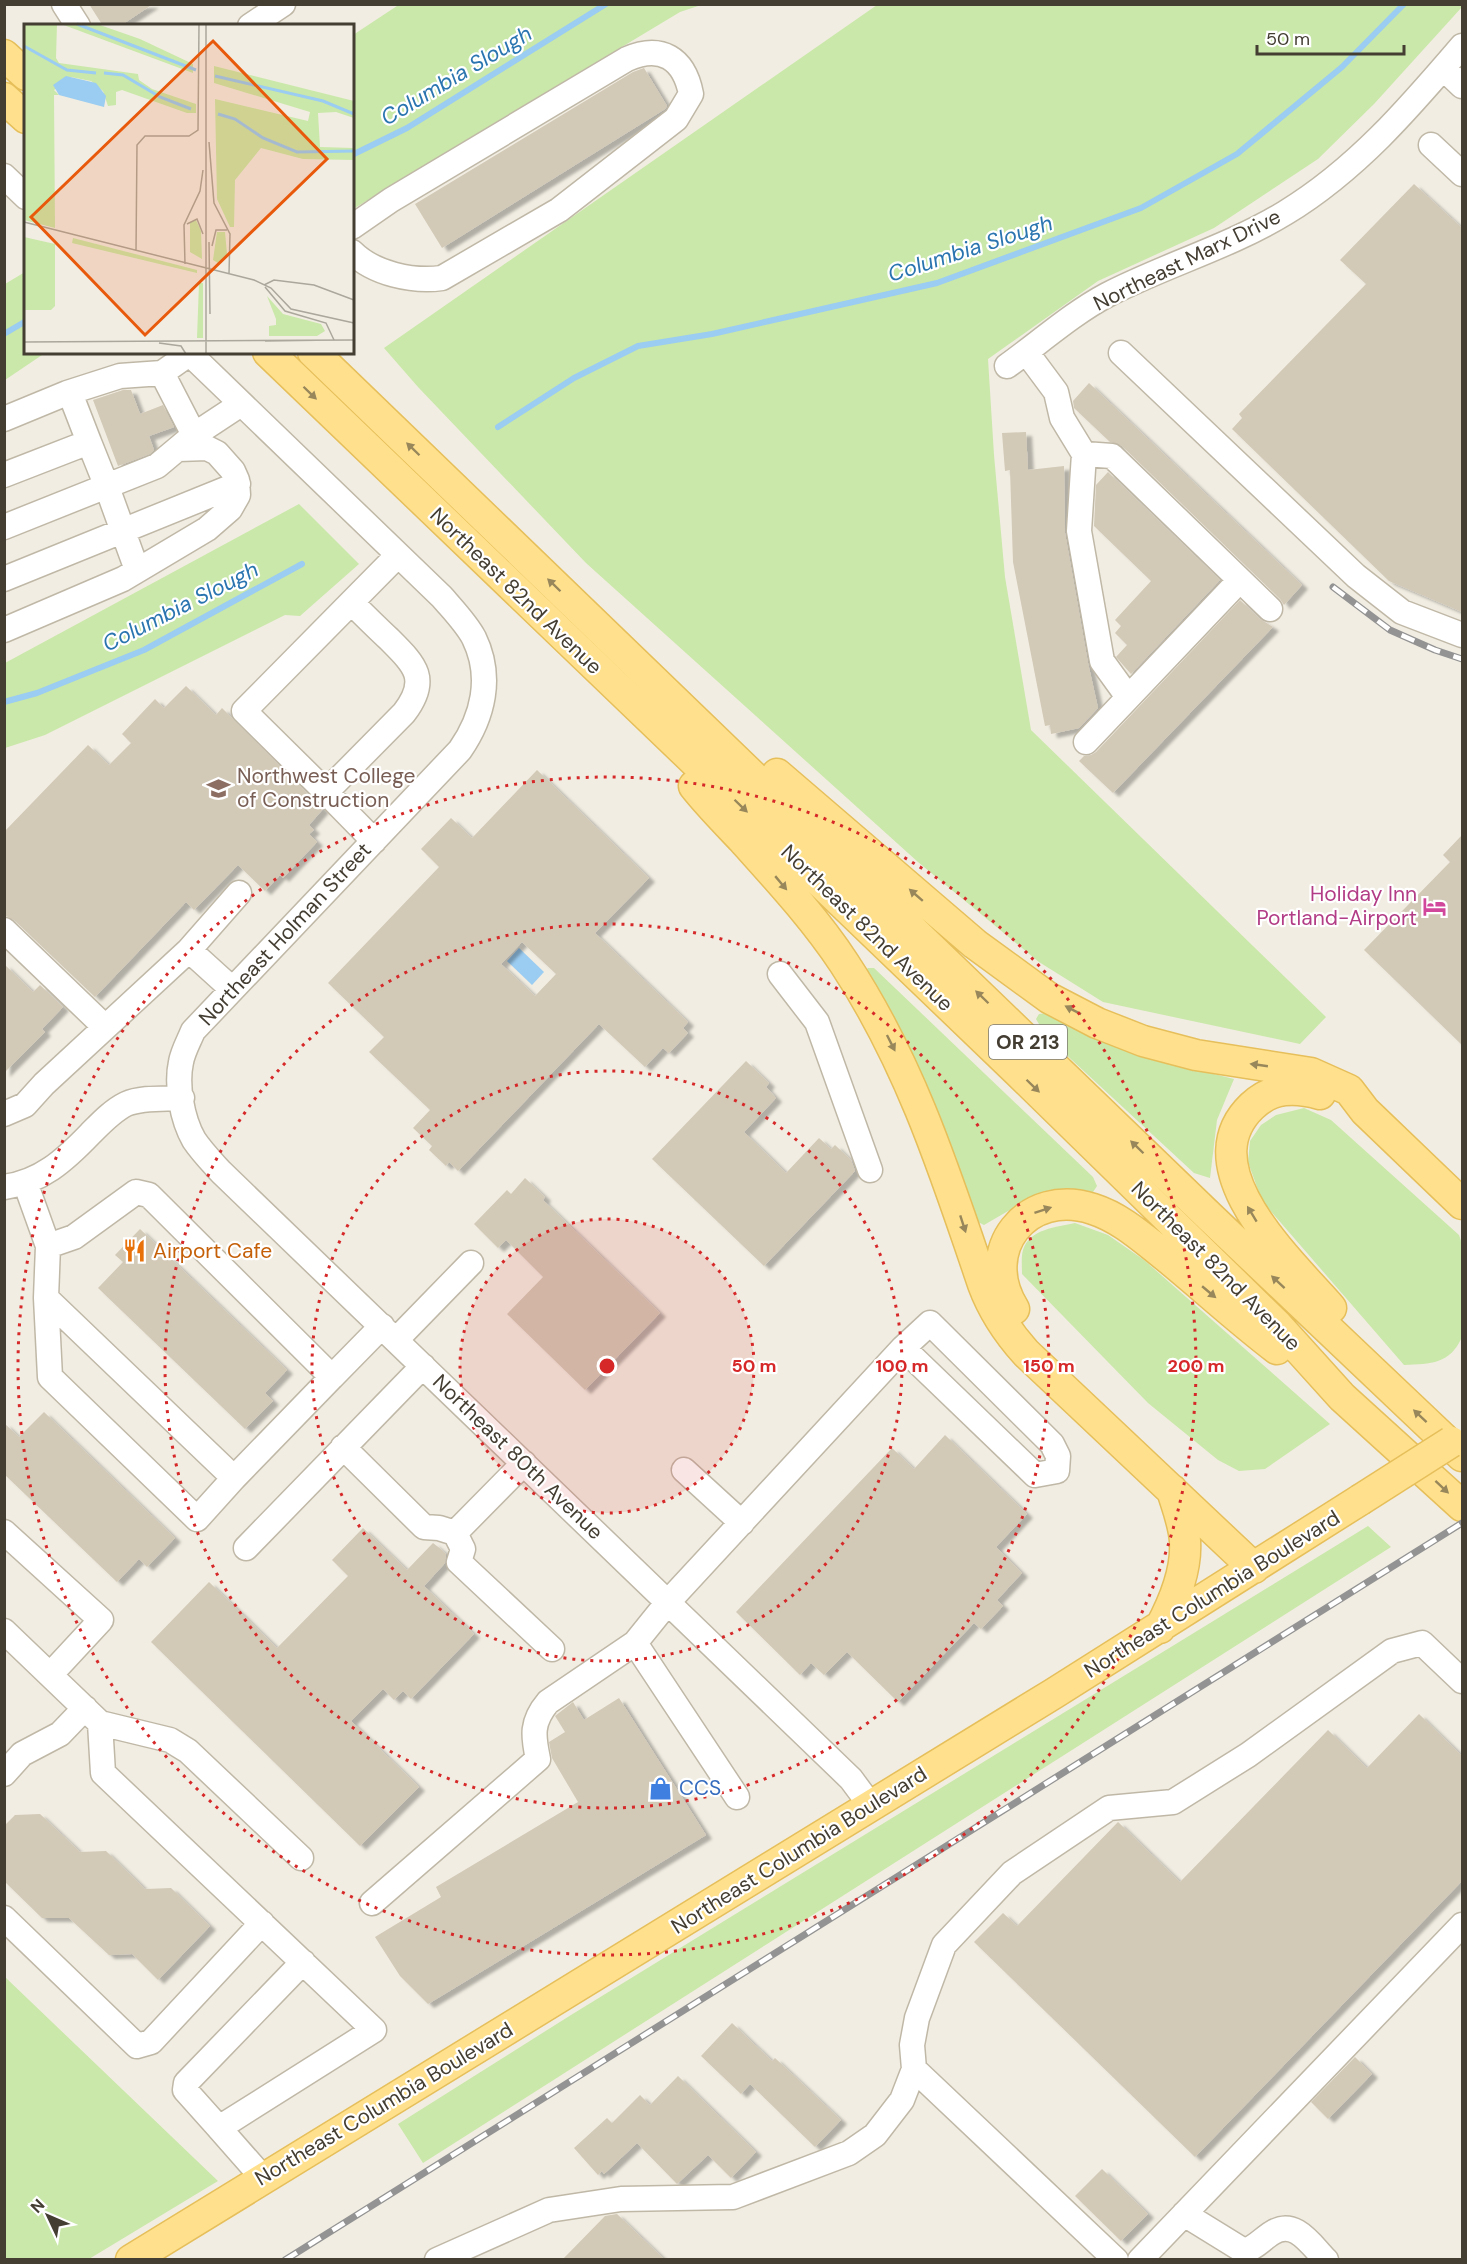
<svg xmlns="http://www.w3.org/2000/svg" width="1467" height="2264" font-family="'DM Sans',sans-serif">
<defs>
<filter id="shadow"><feDropShadow dx="6" dy="4" stdDeviation="1.5" flood-color="#0004"/></filter>
</defs>
<rect width="100%" height="100%" fill="#f1ede2"/>
<path fill="#cae8a9" d="M 400,4 L 701,4 L 701,5 L 680,12 L 353,209 L 353,35 Z
M 877,5 L 1462,5 L 1462,7 L 1374,104 L 1318,159 L 1214,228 L 1098,281 L 988,359 L 994,455 L 1005,577 L 1031,730 L 1326,1017 L 1300,1044 L 1103,1002 L 1039,962 L 918,862 L 586,563 L 418,387 L 384,348 Z
M 25,272 L 26,352 L 45,353 L 5,380 L 5,284 Z
M 299,504 L 359,564 L 300,616 L 285,615 L 45,735 L 5,748 L 5,663 Z
M 868,968 L 874,968 L 1093,1177 L 1097,1186 L 1093,1192 L 1066,1190 L 1032,1197 L 984,1225 L 974,1220 L 864,972 Z
M 1047,1013 L 1142,1056 L 1234,1079 L 1217,1120 L 1210,1178 L 1194,1173 L 1046,1036 L 1036,1019 L 1039,1014 Z
M 1304,1108 L 1331,1120 L 1459,1235 L 1462,1244 L 1462,1337 C 1450,1364 1431,1364 1404,1365 L 1262,1201 L 1248,1162 L 1250,1141 L 1261,1125 L 1276,1115 Z
M 1075,1223 L 1108,1235 L 1144,1260 L 1330,1424 L 1265,1469 L 1239,1471 L 1218,1460 L 1148,1403 L 1022,1274 C 1022,1267 1021,1257 1023,1250 C 1029,1229 1057,1227 1075,1223 Z
M 1368,1526 L 1391,1547 L 423,2163 L 398,2124 L 571,2015 Z
M 5,1977 L 218,2181 L 89,2259 L 5,2259 Z"/>
<path fill="#9bccf1" d="M 519,948 L 544,972 L 532,985 L 507,961 Z"/>
<g fill="none" stroke-linecap="round" stroke-linejoin="round">
<path stroke="#9bccf1" stroke-width="6" d="M 352,155 L 407,128 L 606,4
M 4,334 L 26,321
M 498,427 L 574,378 L 638,346 L 712,334 L 937,283 L 1141,208 L 1237,154 L 1342,67 L 1404,4
M 4,702 L 37,693 L 144,650 L 302,564"/>
</g>
<path fill="#d3c9b7" fill-rule="evenodd" filter="url(#shadow)" d="M 89,4 L 153,4 L 120,26 L 103,26 Z
M 644,68 L 667,106 L 665,109 L 442,248 L 415,204 L 633,72 Z
M 1414,184 L 1462,228 L 1462,612 L 1389,581 L 1232,429 L 1242,418 L 1239,414 L 1366,284 L 1340,260 Z
M 1089,383 L 1302,585 L 1284,605 L 1280,599 L 1122,446 L 1110,442 L 1074,408 L 1073,401 Z
M 123,390 L 131,390 L 140,414 L 163,405 L 174,427 L 149,436 L 154,450 L 150,454 L 118,466 L 93,400 Z
M 1026,432 L 1028,470 L 1064,466 L 1065,533 L 1088,663 L 1098,708 L 1079,728 L 1051,734 L 1050,725 L 1045,726 L 1013,562 L 1010,470 L 1005,471 L 1002,433 Z
M 1108,472 L 1220,580 L 1131,674 L 1116,657 L 1127,645 L 1115,633 L 1121,626 L 1115,620 L 1151,581 L 1094,526 L 1096,485 Z
M 1240,600 L 1260,619 L 1273,627 L 1113,793 L 1079,761 L 1084,756 L 1091,755 L 1096,752 Z
M 186,686 L 216,715 L 222,708 L 323,809 L 309,825 L 314,830 L 309,834 L 317,842 L 283,878 L 280,875 L 265,891 L 238,865 L 194,910 L 186,902 L 95,997 L 14,920 L 4,915 L 4,832 L 88,745 L 109,765 L 131,743 L 122,734 L 155,699 L 164,708 Z
M 537,770 L 649,878 L 595,933 L 688,1022 L 683,1028 L 688,1033 L 669,1053 L 663,1048 L 645,1067 L 599,1024 L 458,1171 L 449,1162 L 446,1166 L 429,1150 L 432,1146 L 413,1128 L 430,1110 L 369,1052 L 384,1037 L 328,983 L 439,867 L 421,849 L 451,818 L 472,838 ZM 522,942 L 556,974 L 535,996 L 501,964 Z
M 1462,835 L 1462,1045 L 1364,950 L 1450,862 L 1443,855 Z
M 4,964 L 33,992 L 40,985 L 63,1007 L 42,1029 L 45,1032 L 4,1073 Z
M 746,1061 L 769,1083 L 766,1087 L 776,1098 L 744,1132 L 786,1173 L 819,1138 L 831,1149 L 835,1145 L 851,1160 L 855,1171 L 764,1266 L 652,1159 Z
M 525,1178 L 545,1197 L 543,1200 L 660,1313 L 585,1390 L 507,1314 L 543,1277 L 506,1240 L 498,1248 L 474,1224 L 507,1190 L 511,1194 Z
M 140,1229 L 287,1370 L 265,1393 L 273,1401 L 245,1429 L 98,1288 L 123,1262 L 115,1255 Z
M 44,1412 L 175,1538 L 147,1567 L 139,1559 L 117,1582 L 4,1474 L 4,1423 L 19,1437 Z
M 945,1435 L 1027,1514 L 996,1547 L 1022,1573 L 997,1600 L 1003,1606 L 981,1629 L 974,1623 L 898,1702 L 847,1652 L 824,1675 L 811,1663 L 800,1675 L 736,1612 L 892,1448 L 914,1469 Z
M 363,1528 L 407,1570 L 433,1543 L 442,1550 L 446,1554 L 445,1563 L 424,1586 L 474,1634 L 411,1699 L 403,1691 L 394,1700 L 383,1689 L 351,1721 L 419,1787 L 360,1846 L 151,1642 L 209,1582 L 277,1648 L 348,1576 L 332,1560 Z
M 619,1698 L 706,1835 L 428,2004 L 400,1976 L 375,1937 L 441,1897 L 436,1887 L 578,1802 L 552,1758 L 549,1742 L 565,1732 L 555,1716 L 573,1702 L 584,1720 Z
M 1419,1714 L 1462,1756 L 1462,1881 L 1195,2157 L 974,1942 L 1003,1913 L 1017,1926 L 1118,1822 L 1180,1882 L 1328,1730 L 1367,1768 Z
M 40,1814 L 80,1852 L 106,1851 L 145,1889 L 171,1888 L 210,1926 L 158,1980 L 132,1954 L 109,1955 L 69,1918 L 42,1918 L 4,1881 L 4,1826 L 15,1815 Z
M 732,2023 L 772,2061 L 775,2058 L 841,2120 L 815,2147 L 750,2084 L 741,2094 L 701,2056 Z
M 1355,2057 L 1372,2074 L 1328,2119 L 1311,2102 Z
M 678,2076 L 756,2152 L 731,2178 L 708,2155 L 677,2184 L 637,2143 L 604,2174 L 602,2171 L 598,2175 L 574,2148 L 607,2118 L 612,2123 L 640,2095 L 650,2105 Z
M 1102,2169 L 1148,2214 L 1121,2241 L 1075,2196 Z
M 617,2214 L 664,2259 L 563,2259 L 605,2216 Z"/>
<g fill="none" stroke-linecap="round" stroke-linejoin="round">
<defs>
<path id="minor" d="M 64,4 L 78,26
M 250,26 L 283,4
M 1443,68 L 1462,86
M 1431,145 L 1462,174
M 4,176 L 26,197
M 352,227 L 391,200 L 627,59 C 661,44 684,58 691,94 L 676,119 L 559,210 L 442,278 C 413,282 374,274 352,252
M 188,352 L 442,597 C 453,610 466,623 474,638 C 493,677 483,717 460,750 L 193,1031 C 189,1041 183,1051 181,1062 C 176,1085 182,1119 194,1140 C 202,1152 212,1162 221,1172 L 851,1779 L 871,1806
M 1027,353 L 1056,392 L 1062,418 L 1084,454 L 1079,531 L 1102,661 L 1128,697
M 1121,353 L 1356,576 L 1402,612 L 1462,635
M 1007,366 C 1039,343 1073,313 1107,295 C 1165,265 1229,247 1285,213 C 1356,170 1409,108 1462,46
M 162,373 L 194,435
M 4,419 L 67,393 L 120,376 L 162,373 L 189,354
M 89,442 L 107,487 L 137,570
M 1084,454 L 1112,456 L 1270,609
M 4,475 L 89,442 L 70,393
M 4,527 L 157,466 L 194,435 L 241,404
M 4,579 L 238,484
M 352,603 C 364,615 376,627 389,639 C 415,665 430,679 404,713 L 326,792 L 244,711 L 398,555
M 4,630 L 123,579 L 207,529 L 230,509 L 238,495 L 237,480 L 233,471 L 217,453 L 207,448 L 178,449
M 1086,742 L 1240,580
M 326,792 L 374,841
M 4,930 L 105,1027
M 780,974 L 817,1022 L 870,1170
M 232,989 L 189,950 L 239,893
M 4,1114 L 25,1105 L 44,1084 L 189,950
M 25,1182 L 48,1246 L 74,1237 L 136,1192 L 149,1195 L 332,1377 L 234,1478 L 46,1298 L 48,1246
M 4,1187 C 41,1182 65,1160 90,1134 C 101,1123 112,1111 126,1104 C 142,1097 164,1099 182,1098
M 46,1298 L 50,1377 L 197,1519 L 234,1478
M 396,1340 L 471,1263
M 332,1377 L 382,1326
M 343,1447 L 424,1527 L 439,1528 L 455,1533 L 463,1549 L 459,1562 L 552,1649
M 684,1470 L 742,1523
M 4,1532 L 101,1620 L 50,1675
M 455,1533 L 524,1463
M 246,1548 L 423,1366
M 4,1631 L 100,1723
M 100,1723 L 103,1773 L 374,2030 L 219,2128 L 263,2178
M 100,1723 L 170,1740 L 188,1751 L 301,1858
M 4,1774 L 22,1754 L 60,1734 L 85,1708
M 737,1797 L 635,1643 L 668,1602 L 903,1348 L 1035,1475 L 1057,1471 L 1058,1456 L 1052,1444 L 930,1323 L 903,1348
M 372,1903 L 538,1759 C 533,1736 531,1722 548,1702 L 635,1643
M 4,1918 L 137,2046 L 151,2042 L 262,1923
M 219,2128 L 185,2090 L 186,2083 L 303,1962
M 1184,2214 L 1244,2251 C 1256,2248 1262,2239 1272,2233 C 1295,2218 1311,2245 1326,2260
M 437,2260 L 549,2210 L 621,2199 L 733,2197 L 849,2153 L 875,2135 L 902,2100 L 914,2069
M 1116,2260 L 914,2069 L 912,2045 L 917,2018 L 944,1945 L 1012,1873 L 1109,1808 L 1173,1802 L 1248,1755 L 1392,1651 L 1422,1643 L 1462,1681
M 1140,2260 L 1462,1925"/>
<path id="major" d="M 4,55 L 26,75
M 4,98 L 26,118
M 268,352 L 1017,1071 L 1277,1325 L 1342,1397 L 1462,1506
M 313,352 L 1210,1217 L 1462,1456
M 777,774 L 975,944 L 1049,998 L 1097,1023 L 1143,1041 L 1196,1055 L 1311,1073 L 1349,1090 L 1365,1111 L 1462,1204
M 694,786 C 709,805 726,822 743,840 C 778,879 815,919 844,963 C 910,1063 945,1172 983,1284 C 993,1311 1007,1332 1026,1353 L 1254,1568
M 1320,1094 C 1295,1087 1272,1087 1252,1106 C 1187,1168 1292,1263 1331,1308
M 1014,1309 C 977,1250 1027,1187 1093,1209 C 1118,1217 1138,1234 1158,1250 C 1198,1282 1236,1318 1277,1349
M 1160,1628 C 1174,1602 1187,1571 1185,1541 C 1184,1524 1177,1507 1172,1490
M 131,2260 L 1053,1694 L 1360,1500"/>
</defs>
<use href="#minor" stroke="#c0b8a7" stroke-width="27"/>
<use href="#major" stroke="#e6bf5b" stroke-width="33"/>
<use href="#minor" stroke="#fff" stroke-width="24"/>
<use href="#major" stroke="#ffe18d" stroke-width="30"/>
<defs>
<path id="rail" d="M 1333,587 L 1390,630 L 1435,650 L 1462,659
M 285,2260 L 1462,1523"/>
</defs>
<use href="#rail" stroke="#939393" stroke-width="7"/>
<use href="#rail" stroke="#fff" stroke-width="4.5" stroke-dasharray="14" stroke-linecap="butt"/>
<defs>
<path id="major-bridge" d="M 1360,1500 L 1451,1442"/>
</defs>
<use href="#major-bridge" stroke="#e6bf5b" stroke-width="33" stroke-linecap="butt"/>
<use href="#major-bridge" stroke="#ffe18d" stroke-width="30"/>
</g>
<defs><path id="oneway-solid" d="M-6-.8H1V-3.2L6.5 0L1 3.2V.8H-6Z" transform="scale(1.5)"/></defs>
<g fill="#98875b">
<use href="#oneway-solid" transform="translate(310 393) rotate(44)"/>
<use href="#oneway-solid" transform="translate(413 449) rotate(-136)"/>
<use href="#oneway-solid" transform="translate(554 585) rotate(-136)"/>
<use href="#oneway-solid" transform="translate(741 806) rotate(44)"/>
<use href="#oneway-solid" transform="translate(781 883) rotate(50)"/>
<use href="#oneway-solid" transform="translate(916 895) rotate(-139)"/>
<use href="#oneway-solid" transform="translate(982 997) rotate(-136)"/>
<use href="#oneway-solid" transform="translate(1073 1010) rotate(-153)"/>
<use href="#oneway-solid" transform="translate(891 1043) rotate(63)"/>
<use href="#oneway-solid" transform="translate(1259 1065) rotate(-172)"/>
<use href="#oneway-solid" transform="translate(1033 1086) rotate(44)"/>
<use href="#oneway-solid" transform="translate(1137 1147) rotate(-136)"/>
<use href="#oneway-solid" transform="translate(1043 1210) rotate(-18)"/>
<use href="#oneway-solid" transform="translate(1252 1214) rotate(-121)"/>
<use href="#oneway-solid" transform="translate(963 1224) rotate(72)"/>
<use href="#oneway-solid" transform="translate(1278 1282) rotate(-137)"/>
<use href="#oneway-solid" transform="translate(1209 1292) rotate(40)"/>
<use href="#oneway-solid" transform="translate(1420 1416) rotate(-137)"/>
<use href="#oneway-solid" transform="translate(1442 1487) rotate(43)"/>
</g>
<circle cx="607" cy="1366" r="147" fill="#d62828" fill-opacity=".12"/>
<g fill="none" stroke="#d62828" stroke-width="3" stroke-dasharray="3 6">
<circle cx="607" cy="1366" r="147"/>
<circle cx="607" cy="1366" r="295"/>
<circle cx="607" cy="1366" r="442"/>
<circle cx="607" cy="1366" r="589"/>
</g>
<defs>
<symbol id="university-bare" viewBox="-9 -9 18 18"><path d="M0-5L7-2L0 1L-7-2ZM-4 1L0 2.5L4 1V4Q0 6-4 4Z" fill="#8d6e63" stroke="#fff" stroke-width="2.5" paint-order="stroke"/></symbol>
<symbol id="hotel-bare" viewBox="-9 -9 18 18"><path d="M-6-4.5h1.5V1H6V5H4.5V3h-9V5H-6ZM-4 0a1.8 1.8 0 1 1 3.6 0ZM.5 0V-2.5h3Q6-2.5 6 0Z" fill="#d1479c" stroke="#fff" stroke-width="2.5" paint-order="stroke"/></symbol>
<symbol id="restaurant-bare" viewBox="-9 -9 18 18"><path d="M-5-6h1v4h1v-4h1v4h1v-4h1v5L-1.5 .5V6h-2V.5L-5-1ZM5-6V6H3V1.5H1.5Q1.5-4 5-6Z" fill="#e8710a" stroke="#fff" stroke-width="2.5" paint-order="stroke"/></symbol>
<symbol id="shop-bare" viewBox="-9 -9 18 18"><path d="M-5-2.5h2.3a2.7 3.5 0 0 1 5.4 0H5L5.5 6h-11ZM-1.5-2.5h3a1.5 2.3 0 0 0-3 0Z" fill="#3f7fe0" stroke="#fff" stroke-width="2.5" paint-order="stroke"/></symbol>
</defs>
<g fill-rule="evenodd">
<use href="#university-bare" x="202" y="772" width="33" height="33"/>
<use href="#hotel-bare" x="1418" y="890" width="33" height="33"/>
<use href="#restaurant-bare" x="118" y="1234" width="33" height="33"/>
<use href="#shop-bare" x="644" y="1772" width="33" height="33"/>
</g>
<g text-anchor="middle" stroke-width="4.5" stroke-linejoin="round" paint-order="stroke">
<rect fill="#fff" stroke="#7b7770" stroke-width="1.5" x="989" y="1025" width="78" height="34" rx="4.5"/>
<g font-size="20" font-weight="bold" fill="#433d32">
<text x="1028" y="1049">OR 213</text>
</g>
<g font-size="21" fill="#433d32" stroke="#fff">
<text transform="translate(1187 260) rotate(-26)" y="7">Northeast Marx Drive</text>
<text transform="translate(516 591) rotate(44)" y="7">Northeast 82nd Avenue</text>
<text transform="translate(867 928) rotate(44)" y="7">Northeast 82nd Avenue</text>
<text transform="translate(285 934) rotate(-47)" y="7">Northeast Holman Street</text>
<text transform="translate(1216 1266) rotate(45)" y="7">Northeast 82nd Avenue</text>
<text transform="translate(518 1457) rotate(44)" y="7">Northeast 80th Avenue</text>
<text transform="translate(1212 1594) rotate(-32)" y="7">Northeast Columbia Boulevard</text>
<text transform="translate(799 1850) rotate(-32)" y="7">Northeast Columbia Boulevard</text>
<text transform="translate(384 2104) rotate(-31)" y="7">Northeast Columbia Boulevard</text>
</g>
<g font-size="21" fill="#785e54" stroke="#fff" text-anchor="start">
<text x="237" y="783">Northwest College<tspan x="237" dy="24">of Construction</tspan></text>
</g>
<g font-size="21" fill="#b23c85" stroke="#fff" text-anchor="end">
<text x="1417" y="901">Holiday Inn<tspan x="1417" dy="24">Portland-Airport</tspan></text>
</g>
<g font-size="21" fill="#c56008" stroke="#fff" text-anchor="start">
<text x="153" y="1258">Airport Cafe</text>
</g>
<g font-size="21" fill="#366cbe" stroke="#fff" text-anchor="start">
<text x="679" y="1795">CCS</text>
</g>
<g font-size="22" font-style="italic" fill="#2a75b0" stroke="#fff">
<text transform="translate(456 75) rotate(-31)" y="8">Columbia Slough</text>
<text transform="translate(970 248) rotate(-18)" y="8">Columbia Slough</text>
<text transform="translate(180 606) rotate(-27)" y="8">Columbia Slough</text>
</g>
</g>
<g transform="translate(24 24)">
<rect width="330" height="330" fill="#f1ede2"/>
<path d="M 0,0 L 33,0 L 32,34 L 35,39 L 114,50 L 115,56 L 128,65 L 172,80 L 172,89 L 163,89 L 98,66 L 92,68 L 92,81 L 84,82 L 79,67 L 67,57 L 47,53 L 30,66 L 35,71 L 30,71 L 31,204 L 0,196 ZM 37,0 L 73,0 L 116,15 L 169,40 L 169,49 ZM 190,42 L 330,77 L 330,94 L 312,88 L 294,89 L 296,123 L 330,124 L 330,136 L 279,135 L 237,124 L 211,156 L 210,203 L 206,203 L 193,175 L 191,75 L 284,97 L 286,88 L 190,59 ZM 172,196 L 177,207 L 178,235 L 166,228 L 166,198 ZM 193,208 L 201,208 L 203,230 L 194,239 L 189,236 ZM 0,213 L 31,220 L 31,282 L 27,286 L 0,286 ZM 49,214 L 173,246 L 173,249 L 48,219 ZM 175,259 L 179,259 L 179,314 L 173,314 ZM 243,272 L 259,290 L 297,300 L 301,307 L 293,312 L 245,312 L 245,302 L 252,301 L 252,295 Z" fill="#cae8a9"/>
<path d="M 42,52 L 72,59 L 82,72 L 80,83 L 35,71 L 29,61 Z" fill="#9bccf1"/>
<path fill="none" stroke="#9bccf1" stroke-width="3" d="M 53,0 L 172,46M 0,22 L 43,46 L 72,49M 80,49 L 99,51 L 136,73 L 167,85M 191,52 L 299,77 L 330,90M 194,90 L 211,95 L 239,114 L 273,128 L 330,127"/>
<path fill="none" stroke="#aba79c" stroke-width="1.5" d="M 182,0 L 182,330M 185,118 L 190,179 L 206,210 L 205,250M 0,198 L 230,256 L 247,264 L 267,285 L 330,299M 163,200 L 173,195 L 179,210M 185,218 L 186,290M 188,222 L 192,206 L 203,206M 112,227 L 113,121 L 121,112 L 165,112 L 174,106 L 175,0M 161,240 L 160,201 L 176,167 L 179,146M 240,261 L 250,256 L 290,261 L 330,276M 241,263 L 261,287 L 302,299 L 310,316M 241,317 L 310,316M 0,318 L 330,316M 135,319 L 157,322 L 162,330"/>
<path fill="#e8590c" fill-opacity="0.15" stroke="#e8590c" stroke-width="3" d="M 189,17 L 303,135 L 121,311 L 7,193 Z"/>
<rect width="330" height="330" fill="none" stroke="#433d32" stroke-width="3"/>
</g>
<circle cx="607" cy="1366" r="9" fill="#d62828" stroke="#fff" stroke-width="3"/>
<g font-size="18" text-anchor="middle" font-weight="bold" fill="#d62828" stroke="#fff" stroke-width="4.5" stroke-linejoin="round" paint-order="stroke">
<text x="754" y="1372">50 m</text>
<text x="902" y="1372">100 m</text>
<text x="1049" y="1372">150 m</text>
<text x="1196" y="1372">200 m</text>
</g>
<rect width="1467" height="2264" fill="none" stroke="#433d32" stroke-width="12"/>
<g transform="translate(48 2216) rotate(314)" stroke="#ffffff" stroke-width="4.5" paint-order="stroke">
<path d="M0-4.5L10 22L0 15L-10 22Z" fill="#433d32"/>
<text y="-9" font-size="16" font-weight="bold" text-anchor="middle" fill="#433d32">N</text>
</g>
<path d="M1257 45v9h147v-9" fill="none" stroke="#433d32" stroke-width="3"/>
<text x="1266" y="45" font-size="18" fill="#433d32" stroke="#ffffff" stroke-width="4.5" paint-order="stroke">50 m</text>
</svg>
